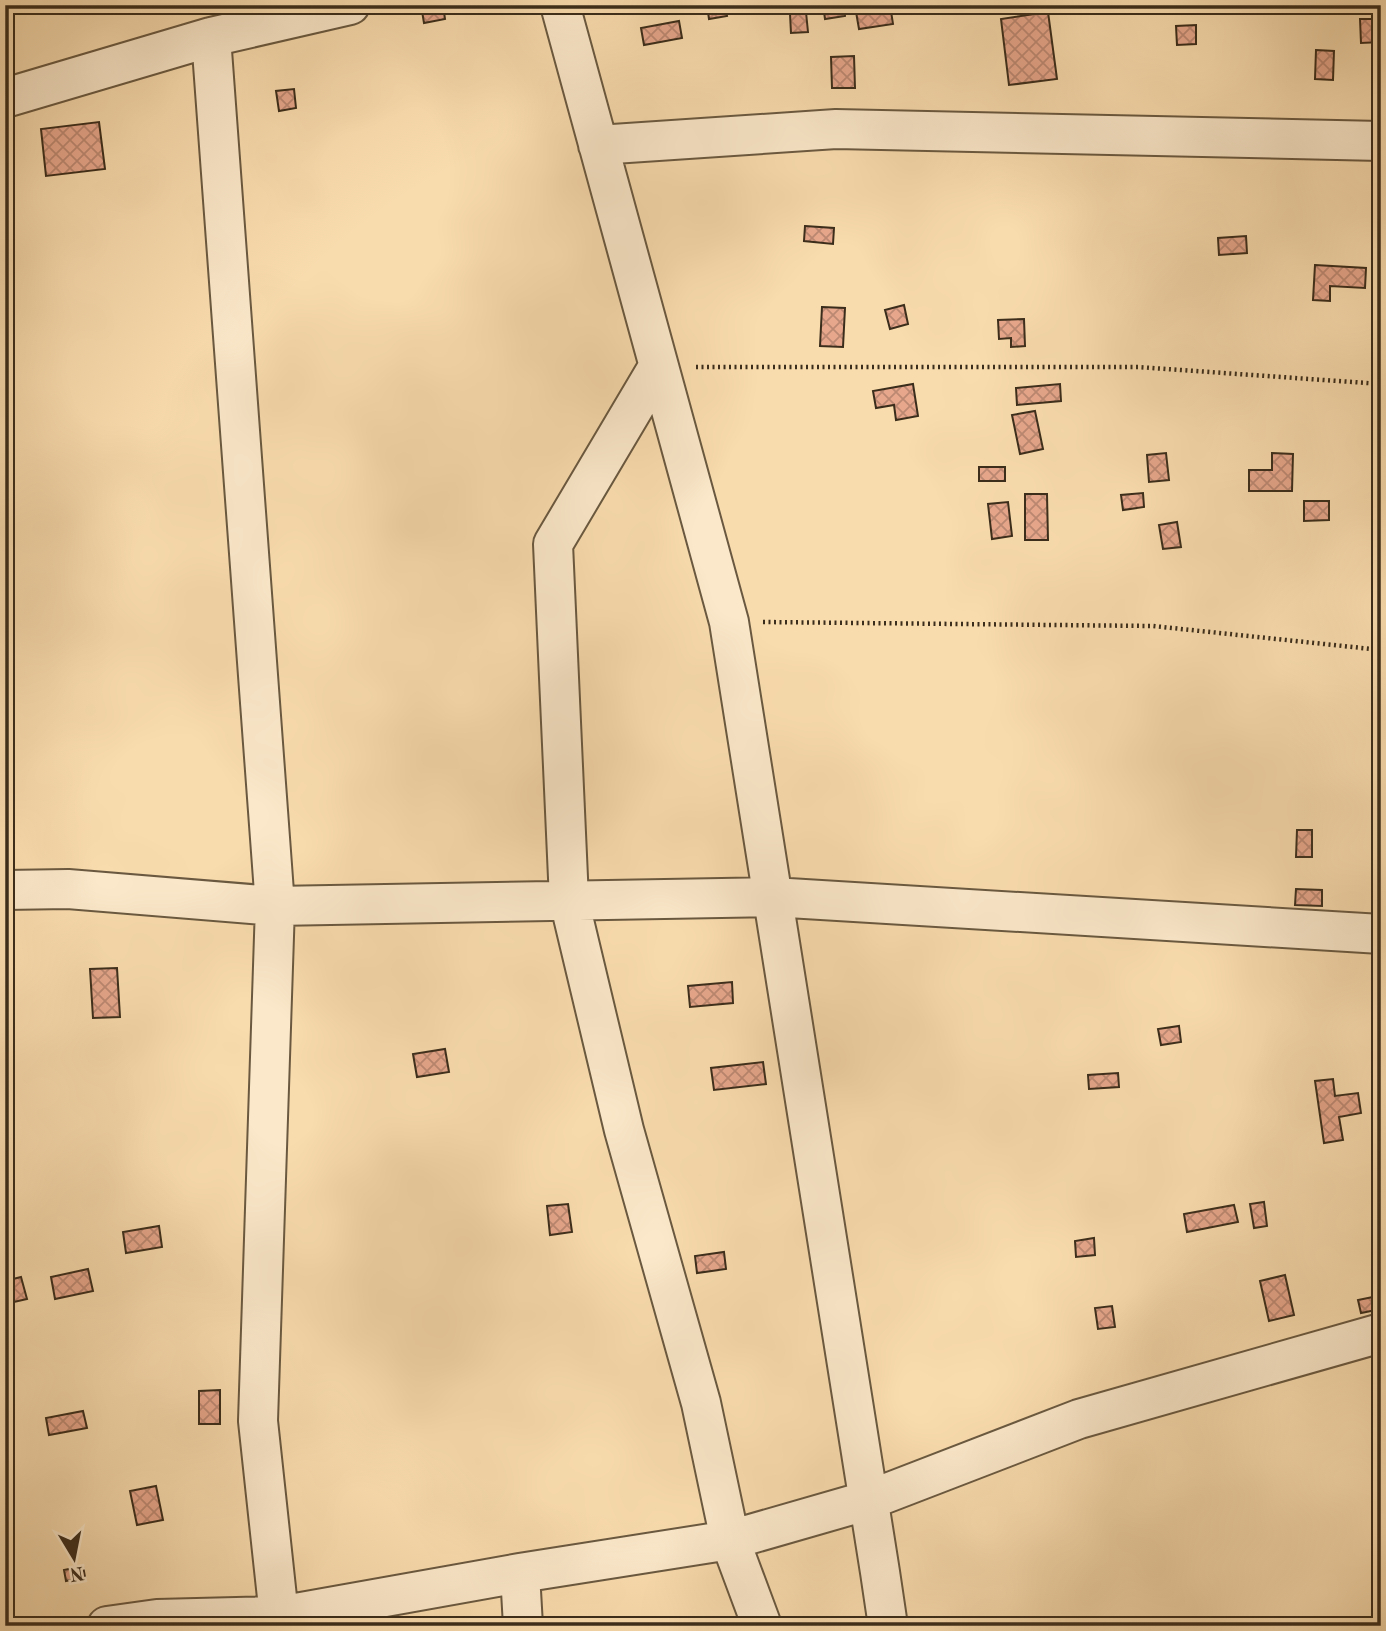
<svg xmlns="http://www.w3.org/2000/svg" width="1386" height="1631" font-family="'Old Standard TT',serif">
<defs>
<pattern id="building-cross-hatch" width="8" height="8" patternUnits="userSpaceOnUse" patternTransform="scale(1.75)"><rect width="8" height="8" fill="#e7a78c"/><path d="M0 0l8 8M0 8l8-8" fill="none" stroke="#bc8872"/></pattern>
</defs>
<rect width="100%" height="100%" fill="#f9dcae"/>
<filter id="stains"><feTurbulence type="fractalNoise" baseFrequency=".00286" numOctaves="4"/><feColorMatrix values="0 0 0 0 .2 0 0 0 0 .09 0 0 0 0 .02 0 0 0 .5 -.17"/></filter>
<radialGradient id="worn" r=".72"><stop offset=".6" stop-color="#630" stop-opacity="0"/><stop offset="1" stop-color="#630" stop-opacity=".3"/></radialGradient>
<path fill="url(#building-cross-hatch)" stroke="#3b2d1b" stroke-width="2" d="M 421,5 L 443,5 L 445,19 L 424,23 Z
M 707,5 L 725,5 L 727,16 L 709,19 Z
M 823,5 L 844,5 L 845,16 L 825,19 Z
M 862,5 L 890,5 L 893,24 L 859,29 L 855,6 Z
M 806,12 L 808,32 L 791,33 L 790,14 Z
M 1048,12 L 1057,79 L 1009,85 L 1001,19 Z
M 1360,19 L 1381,19 L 1381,42 L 1361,43 Z
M 679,21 L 682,38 L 644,45 L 641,28 Z
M 1196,25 L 1196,44 L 1177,45 L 1176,26 Z
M 1316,50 L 1334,51 L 1333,80 L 1315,79 Z
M 854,56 L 855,88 L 832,88 L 831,57 Z
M 294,89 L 296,108 L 279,111 L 276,91 Z
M 99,122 L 105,169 L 46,176 L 41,129 Z
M 805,226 L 834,228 L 833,244 L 804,241 Z
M 1246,236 L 1247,253 L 1219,255 L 1218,238 Z
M 1315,265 L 1366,268 L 1365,288 L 1330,286 L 1330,301 L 1313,300 Z
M 904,305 L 908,324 L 890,329 L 885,310 Z
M 822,307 L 845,308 L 843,347 L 820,346 Z
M 1024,319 L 1025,346 L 1011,347 L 1011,338 L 999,339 L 998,320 Z
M 913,384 L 918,416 L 896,420 L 894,405 L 876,408 L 873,391 Z
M 1060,384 L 1061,401 L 1017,405 L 1016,388 Z
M 1035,411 L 1043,449 L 1020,454 L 1012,415 Z
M 1166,453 L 1169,480 L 1149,482 L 1147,455 Z
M 1272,453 L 1293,454 L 1292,491 L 1249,491 L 1249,470 L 1272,470 Z
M 979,467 L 1005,467 L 1005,481 L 979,481 Z
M 1143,493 L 1144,507 L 1123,510 L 1121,495 Z
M 1025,494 L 1047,494 L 1048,540 L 1025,540 Z
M 1304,501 L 1329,501 L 1329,520 L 1304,521 Z
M 1008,502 L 1012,536 L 992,539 L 988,504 Z
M 1177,522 L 1181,547 L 1163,549 L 1159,525 Z
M 1297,830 L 1312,830 L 1312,857 L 1296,857 Z
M 1296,889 L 1322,890 L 1322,906 L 1295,905 Z
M 5,938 L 7,938 L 11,964 L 5,965 Z
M 117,968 L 120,1017 L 93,1018 L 90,969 Z
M 5,981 L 13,981 L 13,1016 L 5,1016 Z
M 732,982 L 733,1003 L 690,1007 L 688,986 Z
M 1179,1026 L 1181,1042 L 1161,1045 L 1158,1029 Z
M 445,1049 L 449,1072 L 417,1077 L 413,1054 Z
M 763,1062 L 766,1084 L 714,1090 L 711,1068 Z
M 1118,1073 L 1119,1087 L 1089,1089 L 1088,1075 Z
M 1333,1079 L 1335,1096 L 1358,1093 L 1361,1113 L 1339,1117 L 1343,1140 L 1324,1143 L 1315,1081 Z
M 1264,1202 L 1267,1226 L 1254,1228 L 1250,1204 Z
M 568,1204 L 572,1232 L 550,1235 L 547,1206 Z
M 1234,1205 L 1238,1222 L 1187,1232 L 1184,1214 Z
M 159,1226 L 162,1247 L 126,1253 L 123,1232 Z
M 1094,1238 L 1095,1255 L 1076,1257 L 1075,1241 Z
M 724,1252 L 726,1269 L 697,1273 L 695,1256 Z
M 88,1269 L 93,1291 L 55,1299 L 51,1277 Z
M 1285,1275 L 1294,1315 L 1269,1321 L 1260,1281 Z
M 21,1277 L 27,1299 L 5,1304 L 5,1281 Z
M 1378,1296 L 1381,1309 L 1361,1313 L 1358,1300 Z
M 1112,1306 L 1115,1327 L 1098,1329 L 1095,1308 Z
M 220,1390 L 220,1424 L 199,1424 L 199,1391 Z
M 83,1411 L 87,1428 L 49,1435 L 46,1418 Z
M 156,1486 L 163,1520 L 137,1525 L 130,1491 Z
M 83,1566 L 85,1577 L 66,1581 L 64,1570 Z"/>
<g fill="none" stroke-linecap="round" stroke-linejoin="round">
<defs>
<path id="minor" d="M 560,5 L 729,622 L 880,1572 L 888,1626
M 211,37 L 275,906 L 258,1421 L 279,1616 L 279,1626
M 5,98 L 211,37 L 350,5
M 598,145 L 836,129 L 1381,141
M 658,367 L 553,544 L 569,900 L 624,1130 L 701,1403 L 730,1540 L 762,1626
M 5,890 L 68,889 L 275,906 L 772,897 L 1381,934
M 520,1573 L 523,1626
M 107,1626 L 157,1619 L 279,1616 L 520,1573 L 730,1540 L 869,1500 L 1079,1419 L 1381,1333"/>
</defs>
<use href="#minor" stroke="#6a5940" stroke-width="42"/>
<path stroke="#3b2d1b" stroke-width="4.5" stroke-dasharray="2 3.5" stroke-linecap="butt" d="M 696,367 L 1138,367 L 1381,384
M 763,622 L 1153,626 L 1381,650"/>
<use href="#minor" stroke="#fbe8ca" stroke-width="38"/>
</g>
<rect width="1386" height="1631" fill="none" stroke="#f9dcae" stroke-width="28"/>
<rect x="7" y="7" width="1372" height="1617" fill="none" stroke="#3b2d1b" stroke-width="3.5"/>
<rect x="14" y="14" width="1358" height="1603" fill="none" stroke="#3b2d1b" stroke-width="2"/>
<g transform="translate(74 1558) rotate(170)" stroke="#fbe8ca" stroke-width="5" paint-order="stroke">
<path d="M0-5L12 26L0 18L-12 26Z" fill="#3b2d1b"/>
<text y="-10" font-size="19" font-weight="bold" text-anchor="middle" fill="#3b2d1b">N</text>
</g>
<rect width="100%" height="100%" filter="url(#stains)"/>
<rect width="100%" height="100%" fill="url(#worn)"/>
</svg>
